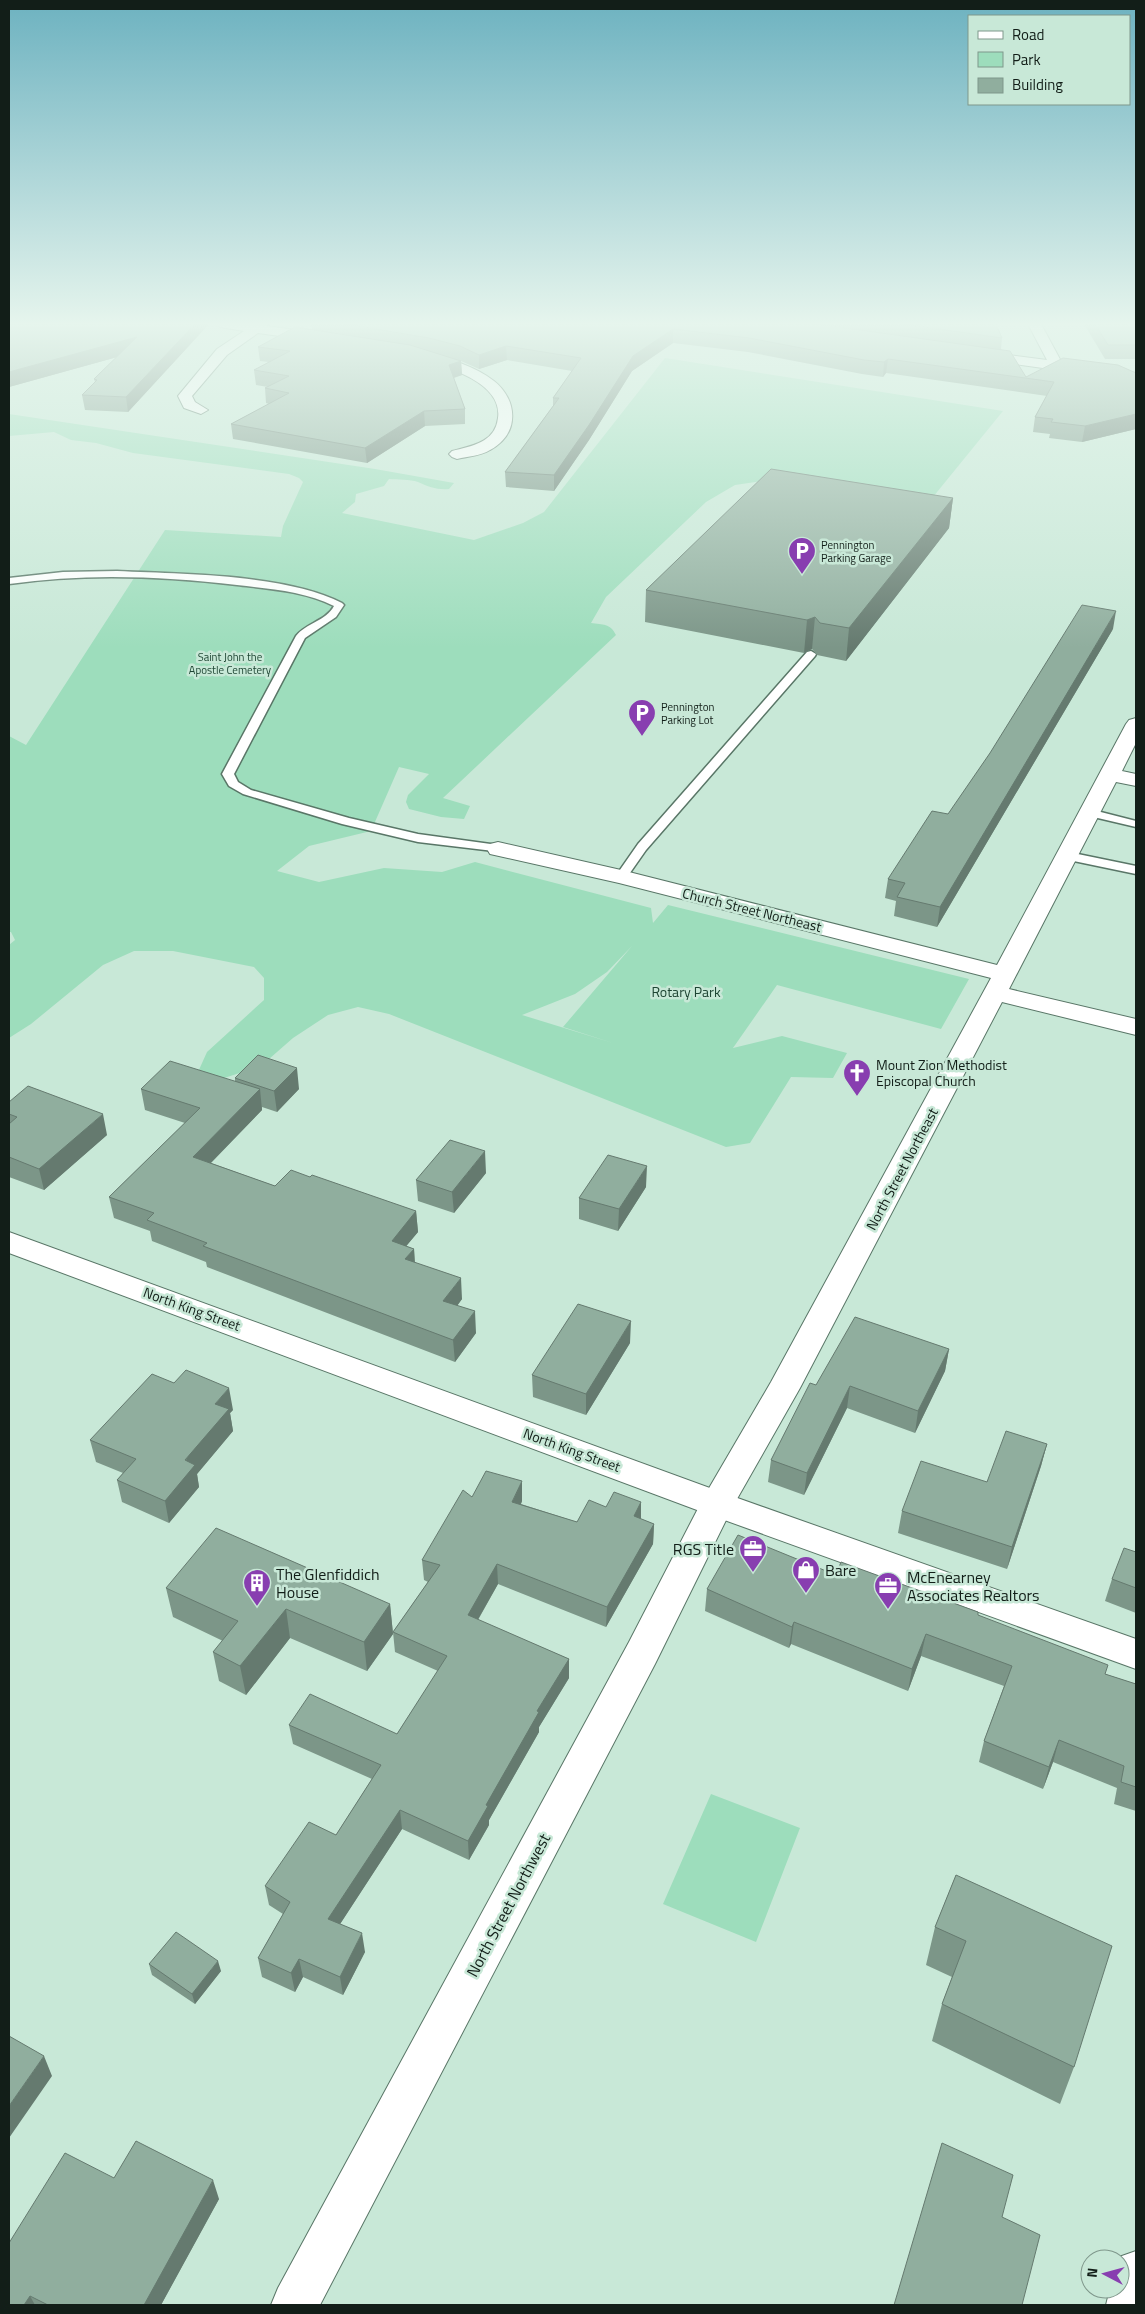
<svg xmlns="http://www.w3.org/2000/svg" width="1145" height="2314" font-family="'Titillium Web',sans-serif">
<rect width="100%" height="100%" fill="#c8e8d7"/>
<path fill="#9dddbc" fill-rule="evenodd" d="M 665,358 L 1003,411 L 933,497 L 770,480 L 735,485 L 706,502 L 606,597 L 591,623 C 603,625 610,623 616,635 L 443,798 L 470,806 L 464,819 L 441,817 L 409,809 L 406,802 L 408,795 L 429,774 L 399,767 L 371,831 L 309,846 L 277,871 L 319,882 L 384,868 L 442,872 L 475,862 L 651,908 L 653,923 L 668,905 L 969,979 L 941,1029 L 777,985 L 733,1048 L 782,1036 L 847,1053 L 833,1078 L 791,1077 L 750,1143 L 726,1147 L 389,1014 L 358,1007 L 328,1015 L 293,1038 L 261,1066 L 221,1079 L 198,1072 L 207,1052 L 264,1000 L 264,978 L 254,967 L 173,951 L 134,951 L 103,965 L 31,1024 L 9,1038 L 9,945 L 15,940 L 11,932 L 9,932 L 9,736 L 26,745 L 165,530 L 281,537 L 283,526 L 303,482 L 299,478 L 289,474 L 133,453 L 96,443 L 71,440 L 54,432 L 9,436 L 9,414 L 375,469 L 454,483 L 449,489 C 437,490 429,487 418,482 C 410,479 397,480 389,479 L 384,486 L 356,494 L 355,502 L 342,513 L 474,540 L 523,523 L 544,512 ZM 632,946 L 563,1027 L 613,1043 L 522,1015 L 575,994 L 607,972 Z
M 711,1794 L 800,1828 L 756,1942 L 663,1904 Z"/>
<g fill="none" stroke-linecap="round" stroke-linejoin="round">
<defs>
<path id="lane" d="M 117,571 C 181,574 286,574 342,603 L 344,605 L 336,617 L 305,638 L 234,774 L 238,782 L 251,790 L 349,818 L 418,834 L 498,845 L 502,846 L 504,849 L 502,852 L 418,842 L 342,824 L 243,794 L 229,786 L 222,774 L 296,636 C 306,623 326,621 334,606 C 304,591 270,589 237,585 C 161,576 85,573 9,584 L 9,578 L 63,572 Z
M 811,651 L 816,654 L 815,656 L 646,850 L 625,880 L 617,880 L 615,877 L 638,844 L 807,652 Z
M 1089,809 L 1136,821 L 1136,827 L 1085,815 L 1083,813 Z
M 1068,852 L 1136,866 L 1136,874 L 1064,859 L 1062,856 L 1064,853 Z"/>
<path id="street" d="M 218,324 L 268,324 L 267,326 L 323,334 L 330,338 L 323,342 L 258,333 L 227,355 L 192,396 L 195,402 L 208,410 L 201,414 L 184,408 L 178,396 L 217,349 L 244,331 L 220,327 Z
M 1028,324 L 1041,324 L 1062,363 L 1136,373 L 1136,381 L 979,359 L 972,355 L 979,351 L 1047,360 Z
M 427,353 C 450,359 475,366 494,381 C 518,400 520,434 490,450 C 481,456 468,456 457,459 L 452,457 L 449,454 L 452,451 C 471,446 495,443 498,418 C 503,383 448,367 422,360 L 420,357 Z
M 1136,718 L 1136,743 L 1122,771 L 1136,774 L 1136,786 L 1116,782 L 1009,989 L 1136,1019 L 1136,1035 L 1002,1002 L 800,1388 L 729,1513 L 717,1517 L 705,1513 L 700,1504 L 705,1495 L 771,1382 L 991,978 L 619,883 L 490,854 L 487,849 L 490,844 L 498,842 L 621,870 L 997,965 L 1126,724 L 1129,720 Z
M 1136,2251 L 1136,2305 L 1106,2305 L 1110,2289 L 1120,2289 L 1119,2257 Z"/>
<path id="secondary" d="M 717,1491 L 729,1495 L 734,1504 L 655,1664 L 320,2305 L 271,2305 L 278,2288 L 629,1642 L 705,1495 Z"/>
<path id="primary" d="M 9,1232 L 729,1495 L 1136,1639 L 1136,1669 L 705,1513 L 9,1253 Z"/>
</defs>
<use href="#lane" stroke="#597667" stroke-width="3"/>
<use href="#street" stroke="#597667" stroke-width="2"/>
<use href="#secondary" stroke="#597667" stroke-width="2"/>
<use href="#primary" stroke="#597667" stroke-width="2"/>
<use href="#lane" fill="#fff" fill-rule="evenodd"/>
<use href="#street" fill="#fff" fill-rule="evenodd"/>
<use href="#secondary" fill="#fff" fill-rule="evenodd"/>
<use href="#primary" fill="#fff" fill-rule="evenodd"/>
</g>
<path fill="#7c9688" d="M 9,324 L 209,324 L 128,412 L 85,410 L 82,395 L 95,382 L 94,379 L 117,357 L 9,387 Z
M 309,324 L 996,324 L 1002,338 L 1001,349 L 1026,377 L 1136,373 L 1136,429 L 1082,442 L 1049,438 L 1050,434 L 1033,432 L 1035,417 L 1047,396 L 886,373 L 883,377 L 862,374 L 748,352 L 673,343 L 632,371 L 589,440 L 554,491 L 506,487 L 505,472 L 553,406 L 553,398 L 572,371 L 507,360 L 479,369 L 461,361 L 462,375 L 454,378 L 465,409 L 465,424 L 425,426 L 367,463 L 233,439 L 231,424 L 269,404 L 266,403 L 265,388 L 268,387 L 256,385 L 254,370 L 269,362 L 260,361 L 258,347 L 312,330 L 312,327 L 310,326 Z
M 1084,324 L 1136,324 L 1136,359 L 1105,359 Z
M 953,498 L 949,528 L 846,661 L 817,655 L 812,649 L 804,653 L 645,622 L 646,590 Z
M 1113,629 L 937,927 L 894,916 L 896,901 L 885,898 L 888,879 L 948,814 Z
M 235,1078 L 299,1089 L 277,1112 L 262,1107 L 262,1110 L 211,1163 L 275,1186 L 416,1211 L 418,1232 L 406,1246 L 414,1249 L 415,1262 L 462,1299 L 457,1306 L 476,1333 L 455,1362 L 207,1267 L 206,1262 L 152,1241 L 150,1231 L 114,1218 L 109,1197 L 185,1123 L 145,1110 L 141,1089 L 235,1082 Z
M 9,1102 L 107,1135 L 44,1190 L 9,1177 Z
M 486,1173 L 454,1213 L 418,1201 L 416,1180 Z
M 646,1187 L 618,1231 L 579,1219 L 579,1198 Z
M 630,1343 L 586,1415 L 533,1397 L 532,1375 Z
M 949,1349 L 945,1371 L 915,1433 L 847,1408 L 804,1495 L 768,1482 L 771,1460 L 816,1385 Z
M 233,1410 L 230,1413 L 233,1431 L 197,1474 L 199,1487 L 169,1523 L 122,1502 L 117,1480 L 123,1473 L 96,1462 L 90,1440 Z
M 1047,1444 L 1041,1466 L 1007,1569 L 898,1533 L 902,1511 L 987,1482 Z
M 472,1497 L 522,1501 L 521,1504 L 577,1522 L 606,1507 L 641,1502 L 641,1519 L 654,1524 L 653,1544 L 606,1627 L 498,1584 L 478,1620 L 569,1659 L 569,1678 L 539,1727 L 539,1732 L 489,1820 L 489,1825 L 469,1860 L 402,1829 L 340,1924 L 365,1952 L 343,1995 L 303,1977 L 295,1992 L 262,1977 L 258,1958 L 283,1914 L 269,1905 L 265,1886 L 336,1835 L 372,1779 L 293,1744 L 289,1725 L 397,1734 L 438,1671 L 395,1652 L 393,1632 L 428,1582 L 424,1580 L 422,1560 Z
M 1136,1552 L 1136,1613 L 1105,1601 L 1112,1579 Z
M 836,1575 L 978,1615 L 1105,1674 L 1136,1684 L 1136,1811 L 1114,1804 L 1117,1788 L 1053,1762 L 1043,1789 L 979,1762 L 984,1741 L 1004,1686 L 921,1656 L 908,1691 L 791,1644 L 789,1648 L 705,1611 L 707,1589 Z
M 166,1588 L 390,1604 L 393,1634 L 367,1671 L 290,1638 L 246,1695 L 219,1681 L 213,1652 L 223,1641 L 173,1617 Z
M 956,1875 L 1074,2067 L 1060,2104 L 932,2041 L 942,2004 L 952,1977 L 926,1965 L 935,1927 Z
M 149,1964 L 221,1971 L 195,2004 L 152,1975 Z
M 114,2178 L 219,2199 L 161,2305 L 9,2305 Z"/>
<path fill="#657a6f" d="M 195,324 L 209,324 L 128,412 L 126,397 Z
M 673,329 L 673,343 L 632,371 L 589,440 L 554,491 L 554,475 L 633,356 Z
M 137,337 L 139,351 L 9,387 L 9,372 Z
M 506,346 L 507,360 L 479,369 L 479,355 Z
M 888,359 L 886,373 L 883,377 L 884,362 Z
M 461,361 L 462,375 L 449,379 L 449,365 Z
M 424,411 L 425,426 L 367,463 L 365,448 Z
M 1136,414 L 1136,429 L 1082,442 L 1085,426 Z
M 953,498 L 949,528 L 846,661 L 849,628 Z
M 1116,611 L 1113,629 L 937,927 L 940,907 Z
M 815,617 L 812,649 L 804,653 L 807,620 Z
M 297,1068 L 299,1089 L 277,1112 L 274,1091 Z
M 260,1089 L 262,1110 L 197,1177 L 193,1157 Z
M 103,1114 L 107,1135 L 44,1190 L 39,1169 Z
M 485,1151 L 486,1173 L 454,1213 L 452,1192 Z
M 647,1166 L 646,1187 L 618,1231 L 619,1209 Z
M 416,1211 L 418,1232 L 393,1262 L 392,1241 Z
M 414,1249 L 415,1270 L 405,1259 Z
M 461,1278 L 462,1299 L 445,1322 L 443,1301 Z
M 475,1311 L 476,1333 L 455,1362 L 453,1340 Z
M 631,1321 L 630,1343 L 586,1415 L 586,1394 Z
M 949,1349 L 945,1371 L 915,1433 L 918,1411 Z
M 850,1386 L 847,1408 L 804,1495 L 807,1473 Z
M 229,1388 L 233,1410 L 230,1413 L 233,1431 L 197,1474 L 199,1487 L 169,1523 L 165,1501 L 215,1404 Z
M 1047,1444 L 1041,1466 L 1007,1569 L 1012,1547 Z
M 522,1481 L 522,1501 L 513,1522 L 512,1502 Z
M 641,1502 L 641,1522 L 634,1516 Z
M 654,1524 L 653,1544 L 606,1627 L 607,1607 Z
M 497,1564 L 498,1584 L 469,1635 L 468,1615 Z
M 390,1604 L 393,1634 L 367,1671 L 364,1642 Z
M 286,1609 L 290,1638 L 246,1695 L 240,1666 Z
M 794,1622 L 791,1644 L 789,1648 L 792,1627 Z
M 926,1634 L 921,1656 L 908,1691 L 912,1669 Z
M 569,1659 L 569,1678 L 539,1727 L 539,1732 L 489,1820 L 489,1825 L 469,1860 L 468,1841 L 486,1805 L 537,1711 Z
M 1059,1740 L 1053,1762 L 1043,1789 L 1049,1767 Z
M 400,1810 L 402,1829 L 331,1938 L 328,1919 Z
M 362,1933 L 365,1952 L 343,1995 L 340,1977 Z
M 299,1959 L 303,1977 L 295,1992 L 291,1973 Z
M 218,1961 L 221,1971 L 195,2004 L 192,1994 Z
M 44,2056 L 52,2076 L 9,2138 L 9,2106 Z
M 213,2180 L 219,2199 L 161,2305 L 144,2305 Z
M 30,2296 L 35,2305 L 24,2305 Z"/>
<path fill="#90ae9e" stroke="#657a6f" d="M 9,324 L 195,324 L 126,397 L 82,395 L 97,380 L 94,379 L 137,337 L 9,372 Z
M 346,324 L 817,324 L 1010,351 L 1026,377 L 1063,358 L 1118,365 L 1136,373 L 1136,414 L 1085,426 L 1051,422 L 1053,419 L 1035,417 L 1054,382 L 888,359 L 884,362 L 864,360 L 749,338 L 673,329 L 633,356 L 589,425 L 554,475 L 505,472 L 559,398 L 553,398 L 581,358 L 506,346 L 479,355 L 460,346 L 429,338 Z
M 903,324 L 996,324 L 1002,338 Z
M 1095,324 L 1136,324 L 1136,345 L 1108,345 Z
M 295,327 L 410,345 L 461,361 L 449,365 L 465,409 L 424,411 L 365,448 L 231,424 L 289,393 L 265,388 L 289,376 L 254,370 L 290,351 L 258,347 Z
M 771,469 L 953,498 L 849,628 L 820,623 L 815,617 L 807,620 L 646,590 Z
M 1082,605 L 1116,611 L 940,907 L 897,897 L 905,883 L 888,879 L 932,811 L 948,814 L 990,753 Z
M 258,1055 L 297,1068 L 274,1091 L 235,1078 Z
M 170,1061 L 260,1089 L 193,1157 L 275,1186 L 291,1170 L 310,1177 L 312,1175 L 416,1211 L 392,1241 L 414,1249 L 405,1259 L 461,1278 L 443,1301 L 475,1311 L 453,1340 L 203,1246 L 207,1243 L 147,1220 L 154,1213 L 109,1197 L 200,1108 L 141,1089 Z
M 28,1086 L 103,1114 L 39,1169 L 9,1157 L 9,1124 L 17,1117 L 9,1114 L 9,1102 Z
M 450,1140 L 485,1151 L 452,1192 L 416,1180 Z
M 608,1155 L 647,1166 L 619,1209 L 579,1198 Z
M 578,1304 L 631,1321 L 586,1394 L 532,1375 Z
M 855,1317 L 949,1349 L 918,1411 L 850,1386 L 807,1473 L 771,1460 L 810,1383 L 816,1385 Z
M 186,1370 L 229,1388 L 215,1404 L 229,1409 L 185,1460 L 195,1465 L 165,1501 L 117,1480 L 136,1459 L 90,1440 L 152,1374 L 174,1383 Z
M 1006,1431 L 1047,1444 L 1012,1547 L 902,1511 L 921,1461 L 987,1482 Z
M 486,1471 L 522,1481 L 512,1502 L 577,1522 L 589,1500 L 606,1507 L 614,1492 L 641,1502 L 634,1516 L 654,1524 L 607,1607 L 497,1564 L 468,1615 L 569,1659 L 537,1711 L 539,1712 L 486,1805 L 488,1806 L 468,1841 L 400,1810 L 328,1919 L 362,1933 L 340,1977 L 299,1959 L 291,1973 L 258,1958 L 290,1902 L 265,1886 L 309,1822 L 336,1835 L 381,1765 L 289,1725 L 310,1694 L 397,1734 L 447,1656 L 393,1632 L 440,1565 L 422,1560 L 463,1490 L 472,1497 Z
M 216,1528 L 390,1604 L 364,1642 L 286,1609 L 240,1666 L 213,1652 L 238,1621 L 166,1588 Z
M 738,1535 L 836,1575 L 841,1562 L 978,1612 L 978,1615 L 1108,1665 L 1105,1674 L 1136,1684 L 1136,1787 L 1121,1782 L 1124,1766 L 1059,1740 L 1049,1767 L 984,1741 L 1012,1666 L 926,1634 L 912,1669 L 794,1622 L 792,1627 L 707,1589 Z
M 1124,1548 L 1136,1552 L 1136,1588 L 1112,1579 Z
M 956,1875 L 1112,1946 L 1074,2067 L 942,2004 L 966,1941 L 935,1927 Z
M 176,1932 L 218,1961 L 192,1994 L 149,1964 Z
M 9,2036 L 44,2056 L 9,2106 Z
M 136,2141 L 213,2180 L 144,2305 L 48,2305 L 30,2296 L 24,2305 L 9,2305 L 9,2243 L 65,2153 L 114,2178 Z
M 942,2143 L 1013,2175 L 1002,2217 L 1040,2235 L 1022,2305 L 894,2305 Z"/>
<linearGradient id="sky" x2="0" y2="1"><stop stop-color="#6db2c0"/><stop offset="0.5" stop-color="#e6f5ed"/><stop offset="1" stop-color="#e6f5ed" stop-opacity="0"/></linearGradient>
<rect width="1145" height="648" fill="url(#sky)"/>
<defs>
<symbol id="parking-pin" viewBox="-11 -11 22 30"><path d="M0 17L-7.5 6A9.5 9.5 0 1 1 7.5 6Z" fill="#883eb0" stroke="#c8e8d7"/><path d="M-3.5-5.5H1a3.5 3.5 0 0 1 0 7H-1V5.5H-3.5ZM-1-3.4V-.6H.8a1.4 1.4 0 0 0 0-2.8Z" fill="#fff"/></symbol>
<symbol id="church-pin" viewBox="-11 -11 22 30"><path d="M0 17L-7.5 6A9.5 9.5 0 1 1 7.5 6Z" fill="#883eb0" stroke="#c8e8d7"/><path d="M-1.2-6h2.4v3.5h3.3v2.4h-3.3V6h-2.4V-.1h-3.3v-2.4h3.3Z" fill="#fff"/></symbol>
<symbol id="office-pin" viewBox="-11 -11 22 30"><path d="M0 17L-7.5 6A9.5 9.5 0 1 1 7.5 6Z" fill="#883eb0" stroke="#c8e8d7"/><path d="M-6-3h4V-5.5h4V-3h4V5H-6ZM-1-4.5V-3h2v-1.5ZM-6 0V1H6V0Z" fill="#fff"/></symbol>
<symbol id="shop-pin" viewBox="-11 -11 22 30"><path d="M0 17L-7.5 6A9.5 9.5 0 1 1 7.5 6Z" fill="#883eb0" stroke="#c8e8d7"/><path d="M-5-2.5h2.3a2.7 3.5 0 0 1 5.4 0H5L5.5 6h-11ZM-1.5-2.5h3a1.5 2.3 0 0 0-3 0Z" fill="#fff"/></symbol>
<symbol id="building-pin" viewBox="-11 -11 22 30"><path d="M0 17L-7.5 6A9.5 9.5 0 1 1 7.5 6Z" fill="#883eb0" stroke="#c8e8d7"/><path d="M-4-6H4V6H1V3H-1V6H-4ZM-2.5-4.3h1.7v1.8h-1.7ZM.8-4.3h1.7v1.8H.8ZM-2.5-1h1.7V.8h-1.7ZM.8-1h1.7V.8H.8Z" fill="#fff"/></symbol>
</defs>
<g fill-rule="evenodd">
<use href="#parking-pin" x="786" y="535" width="32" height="43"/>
<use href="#parking-pin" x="626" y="697" width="32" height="43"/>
<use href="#church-pin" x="841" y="1057" width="32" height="43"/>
<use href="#office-pin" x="737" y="1533" width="32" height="43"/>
<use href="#shop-pin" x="790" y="1554" width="32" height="43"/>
<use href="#building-pin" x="241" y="1567" width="32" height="43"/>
<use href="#office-pin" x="872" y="1570" width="32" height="43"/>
</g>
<g text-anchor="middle" stroke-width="5" stroke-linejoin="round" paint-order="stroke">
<g font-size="11" fill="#121e18" stroke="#c8e8d7" text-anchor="start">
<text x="821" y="549">Pennington<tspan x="821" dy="13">Parking Garage</tspan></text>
<text x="661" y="711">Pennington<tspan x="661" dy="13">Parking Lot</tspan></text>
</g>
<g font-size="11" fill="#1e4533" stroke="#c8e8d7">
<text x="230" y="661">Saint John the<tspan x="230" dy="13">Apostle Cemetery</tspan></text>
</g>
<g font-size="14" fill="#121e18" stroke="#c8e8d7">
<text transform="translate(752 910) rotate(14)" y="5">Church Street Northeast</text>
<text transform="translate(902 1169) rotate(-62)" y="5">North Street Northeast</text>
<text transform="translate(192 1309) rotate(20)" y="5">North King Street</text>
<text transform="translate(572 1450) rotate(20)" y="5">North King Street</text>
</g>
<g font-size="14" fill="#1e4533" stroke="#c8e8d7">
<text x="686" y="997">Rotary Park</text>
</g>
<g font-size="14" fill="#121e18" stroke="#c8e8d7" text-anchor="start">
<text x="876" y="1070">Mount Zion Methodist<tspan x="876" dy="16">Episcopal Church</tspan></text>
</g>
<g font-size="16" fill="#121e18" stroke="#c8e8d7" text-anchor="start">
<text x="734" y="1555" text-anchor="end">RGS Title</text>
<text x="825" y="1576">Bare</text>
<text x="276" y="1580">The Glenfiddich<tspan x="276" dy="18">House</tspan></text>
<text x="907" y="1583">McEnearney<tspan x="907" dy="18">Associates Realtors</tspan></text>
</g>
<g font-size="16" fill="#121e18" stroke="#c8e8d7">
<text transform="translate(508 1905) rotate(-62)" y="6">North Street Northwest</text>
</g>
</g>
<rect width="1145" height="2314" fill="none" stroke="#121e18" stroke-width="20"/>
<rect x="968" y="15" width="162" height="90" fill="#c8e8d7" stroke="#7f978b"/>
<rect x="978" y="31" width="25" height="8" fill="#ffffff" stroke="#7f978b"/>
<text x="1012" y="40" font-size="15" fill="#121e18">Road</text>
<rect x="978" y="52" width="25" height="15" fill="#9dddbc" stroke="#7f978b"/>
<text x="1012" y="65" font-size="15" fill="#121e18">Park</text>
<rect x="978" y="78" width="25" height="15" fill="#90ae9e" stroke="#7f978b"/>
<text x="1012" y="90" font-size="15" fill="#121e18">Building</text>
<g transform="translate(1105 2274) rotate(276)"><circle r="24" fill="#c8e8d7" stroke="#7f978b"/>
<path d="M0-4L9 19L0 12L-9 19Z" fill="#883eb0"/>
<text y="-8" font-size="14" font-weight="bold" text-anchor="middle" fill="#121e18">N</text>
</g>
</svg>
